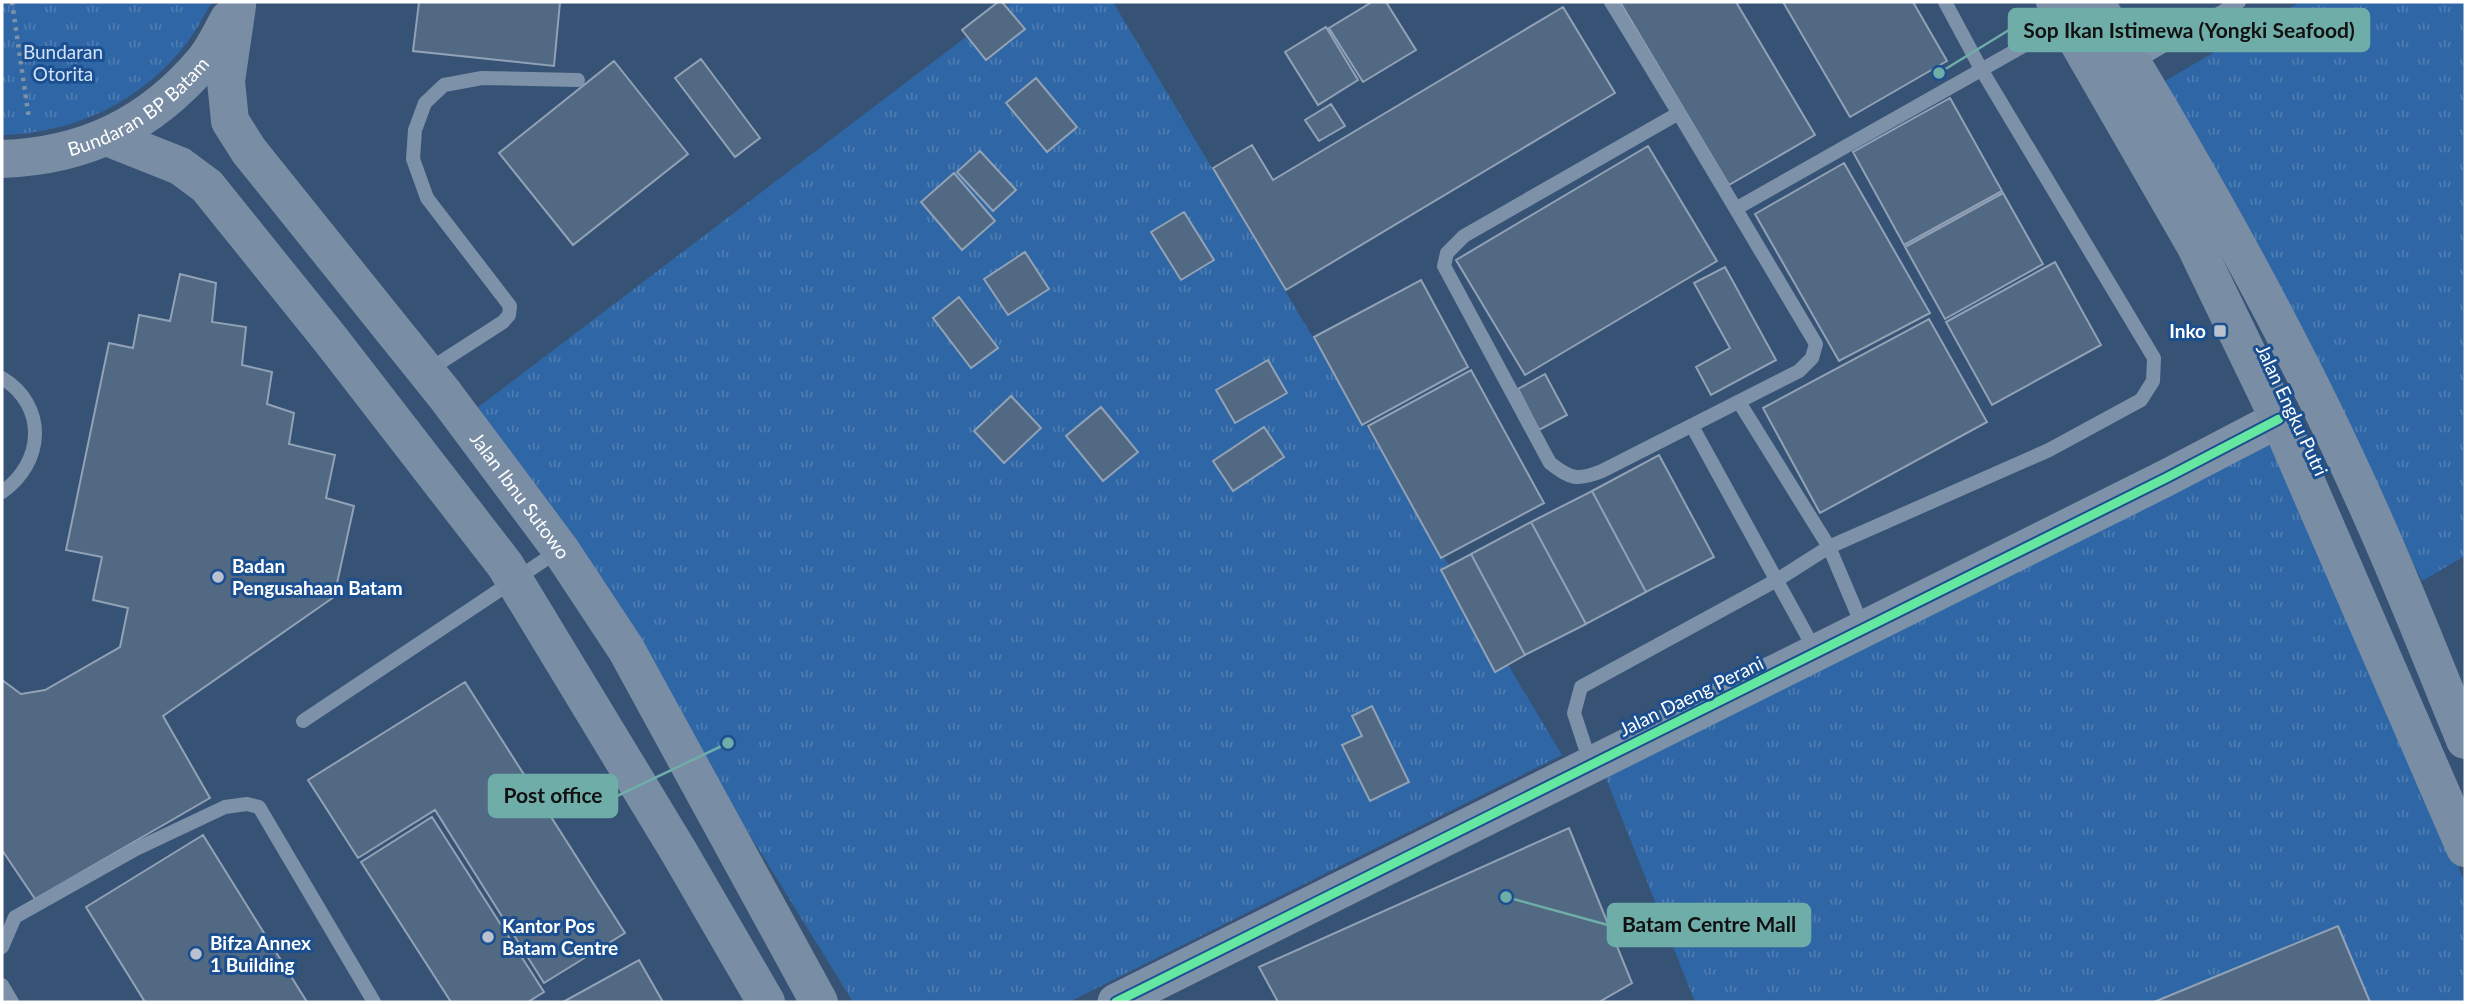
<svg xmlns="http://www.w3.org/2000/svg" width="2467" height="1004" font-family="Lato,sans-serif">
<defs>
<pattern id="grass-tufts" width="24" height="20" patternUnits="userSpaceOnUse" patternTransform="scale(1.75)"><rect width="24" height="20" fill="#2f66a5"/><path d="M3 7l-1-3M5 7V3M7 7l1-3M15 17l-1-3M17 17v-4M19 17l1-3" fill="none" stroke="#4e7db2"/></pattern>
</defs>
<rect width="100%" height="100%" fill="#365274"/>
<path fill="url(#grass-tufts)" d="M 2,2 L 212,2 C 204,15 196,31 187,43 C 141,102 75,133 2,135 Z
M 1012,2 L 1113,2 L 1562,755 L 1069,1002 L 853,1002 L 569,542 L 477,408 Z
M 2300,2 L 2465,2 L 2465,556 L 2422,581 L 2300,330 L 2165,81 Z
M 2272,442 L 2465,882 L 2465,1002 L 1695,1002 L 1603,771 Z"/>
<path fill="#526984" stroke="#92a2b6" stroke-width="2" d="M 419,2 L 560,2 L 554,66 L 413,51 Z
M 998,2 L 1002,2 L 1025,29 L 986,60 L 962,30 Z
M 1372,2 L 1386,2 L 1416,50 L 1363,82 L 1329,28 Z
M 1620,2 L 1736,2 L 1815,135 L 1729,185 Z
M 1783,2 L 1913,2 L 1947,61 L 1850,117 Z
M 1563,7 L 1615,93 L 1286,290 L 1213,168 L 1252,145 L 1273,180 Z
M 1326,27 L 1358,80 L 1318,105 L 1285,52 Z
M 701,59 L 760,138 L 735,157 L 675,78 Z
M 614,61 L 688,154 L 573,245 L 499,153 Z
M 1036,78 L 1077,127 L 1047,152 L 1006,103 Z
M 1950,98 L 2002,191 L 1904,245 L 1853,152 Z
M 1331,104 L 1345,126 L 1319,141 L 1305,120 Z
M 1648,146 L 1717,261 L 1525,375 L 1456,260 Z
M 980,151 L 1016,190 L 993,211 L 957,172 Z
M 1844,163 L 1930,313 L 1839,361 L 1755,214 Z
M 954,173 L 995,221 L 962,250 L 921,202 Z
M 2003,193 L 2043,264 L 1945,319 L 1905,247 Z
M 1184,212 L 1214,260 L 1181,280 L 1151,232 Z
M 1025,252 L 1049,289 L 1008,315 L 984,279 Z
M 2055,262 L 2101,345 L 1992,405 L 1946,322 Z
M 1725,267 L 1776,360 L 1711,395 L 1696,367 L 1730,348 L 1694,283 Z
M 180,274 L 216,283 L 212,322 L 246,327 L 242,365 L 272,372 L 267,404 L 294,413 L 289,444 L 335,455 L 326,498 L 354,506 L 334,597 L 163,716 L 210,798 L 35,899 L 2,850 L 2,680 L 21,694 L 45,690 L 120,647 L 128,608 L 93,600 L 102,557 L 66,550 L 109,343 L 133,348 L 139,315 L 170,321 Z
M 1421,280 L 1468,367 L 1362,425 L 1314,337 Z
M 959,297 L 998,348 L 971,368 L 933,318 Z
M 1929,319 L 1987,422 L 1820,513 L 1763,408 Z
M 1268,360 L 1287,393 L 1235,423 L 1216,390 Z
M 1471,370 L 1544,503 L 1441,558 L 1368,426 Z
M 1545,374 L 1567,415 L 1539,430 L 1518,389 Z
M 1011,396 L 1041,428 L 1004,463 L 974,431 Z
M 1101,407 L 1138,452 L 1103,481 L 1066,436 Z
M 1264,427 L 1284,457 L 1233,491 L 1213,461 Z
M 1659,455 L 1714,557 L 1646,592 L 1592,491 Z
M 1592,491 L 1646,592 L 1586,624 L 1531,522 Z
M 1531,522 L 1586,624 L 1525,655 L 1471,554 Z
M 1471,554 L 1525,655 L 1495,672 L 1441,570 Z
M 465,682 L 625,933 L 544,983 L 435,810 L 358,858 L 308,780 Z
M 1372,706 L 1409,782 L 1370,801 L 1342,745 L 1362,736 L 1352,716 Z
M 432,817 L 544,992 L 528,1002 L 451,1002 L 361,862 Z
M 1569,828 L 1632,983 L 1599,1002 L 1278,1002 L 1259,967 Z
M 203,835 L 307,1002 L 145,1002 L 86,907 Z
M 2338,926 L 2370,1002 L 2154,1002 Z
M 639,960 L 663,1002 L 563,1002 Z"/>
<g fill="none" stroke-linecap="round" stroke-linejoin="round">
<path stroke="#7d92a8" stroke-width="4.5" stroke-dasharray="3.5 5" stroke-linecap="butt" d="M 12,2 L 29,119"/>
<path stroke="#7d92a8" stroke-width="14" d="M 1611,2 C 1681,115 1748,230 1816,344 L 1812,358 L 1799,371 L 1602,471 C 1577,481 1571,479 1550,463 L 1444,266 L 1447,253 L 1464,236 L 1679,113
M 2134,63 L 2239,2
M 1737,208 L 2064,23
M 427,371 L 503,322 L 509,315 L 510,306 L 427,198 L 413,159 L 415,130 L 425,103 L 444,85 L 482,78 L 578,80
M 2,378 C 48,406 44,463 2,492
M 1739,402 L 1829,547 L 1863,627
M 1692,426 L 1816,652
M 303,721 L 558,551
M 1591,765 L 1574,713 L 1581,687 L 1777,580 L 1829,547 L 2049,450 L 2141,400 L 2153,381 L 2154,358 L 1981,69 L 1945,2
M 2,947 L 15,917 L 136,849 L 225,807 L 247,804 L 259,807 L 374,1002
M 2,985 L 12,1002"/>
<path stroke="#7d92a8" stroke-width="37" d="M 1116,1002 L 2166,478 L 2279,419"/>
<g stroke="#798da4" stroke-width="38">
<path d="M 2055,2 L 2195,245 L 2279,419 L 2465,848"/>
<path d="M 2095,2 C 2195,164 2289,331 2367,505 C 2402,582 2433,662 2465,740"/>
<path id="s1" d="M 237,6 L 226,81 L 230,121 L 249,151 L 445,395 L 560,549 L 626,649 L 819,1002"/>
<path d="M 107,137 L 180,166 L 207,186 L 331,340 L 505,565 L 679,852 L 766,1002"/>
<path id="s2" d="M 2,159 C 85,156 150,125 204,61 C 214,49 221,33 229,19"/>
</g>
<defs>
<path id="cycleway" d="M 1116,1002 L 2166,478 L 2279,419"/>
</defs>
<use href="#cycleway" stroke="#1b4f8f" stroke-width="13"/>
<use href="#cycleway" stroke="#66e7a1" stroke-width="9"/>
</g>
<g fill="#b9c2ce" stroke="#1b4f8f" stroke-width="2.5">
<rect x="2213" y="324" width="14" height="14" rx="3.5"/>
<circle cx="218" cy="577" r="7"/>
<circle cx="488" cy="937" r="7"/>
<circle cx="196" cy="954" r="7"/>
</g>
<g text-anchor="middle" stroke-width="6" stroke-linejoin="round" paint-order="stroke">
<g font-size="19" fill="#cfe3fa" stroke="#1b4f8f">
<text x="63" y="59">Bundaran<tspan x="63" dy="22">Otorita</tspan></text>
</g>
<g font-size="19" fill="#fff" stroke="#1b4f8f">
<text dy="7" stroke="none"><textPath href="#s2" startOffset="150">Bundaran BP Batam</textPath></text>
<text transform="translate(2292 410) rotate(65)" y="7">Jalan Engku Putri</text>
<text dy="7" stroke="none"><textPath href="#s1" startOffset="590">Jalan Ibnu Sutowo</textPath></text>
<text transform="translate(1691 696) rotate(-26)" y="7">Jalan Daeng Perani</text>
</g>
<g font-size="19" font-weight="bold" fill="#fff" stroke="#1b4f8f" text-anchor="start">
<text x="2206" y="338" text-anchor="end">Inko</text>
<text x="232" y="573">Badan<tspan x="232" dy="22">Pengusahaan Batam</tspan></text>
<text x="502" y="933">Kantor Pos<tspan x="502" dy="22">Batam Centre</tspan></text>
<text x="210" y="950">Bifza Annex<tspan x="210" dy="22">1 Building</tspan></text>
</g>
</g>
<path fill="none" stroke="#6fada8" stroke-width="2.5" d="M1939 73L2009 30M728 743L617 796M1506 897L1608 925"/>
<g fill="#6fada8" stroke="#1b4f8f" stroke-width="2.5">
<circle cx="1939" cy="73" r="7"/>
<circle cx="728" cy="743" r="7"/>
<circle cx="1506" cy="897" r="7"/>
</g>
<g fill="#6fada8" stroke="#6fada8" stroke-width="2.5">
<rect x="2009" y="9" width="360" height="42" rx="7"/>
<rect x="489" y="775" width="128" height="42" rx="7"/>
<rect x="1608" y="904" width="202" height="42" rx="7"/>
</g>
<g font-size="21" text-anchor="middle" font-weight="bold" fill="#111">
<text x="2189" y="38">Sop Ikan Istimewa (Yongki Seafood)</text>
<text x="553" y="803">Post office</text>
<text x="1709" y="932">Batam Centre Mall</text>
</g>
<rect width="2467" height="1004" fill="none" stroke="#ffffff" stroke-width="7"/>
</svg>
